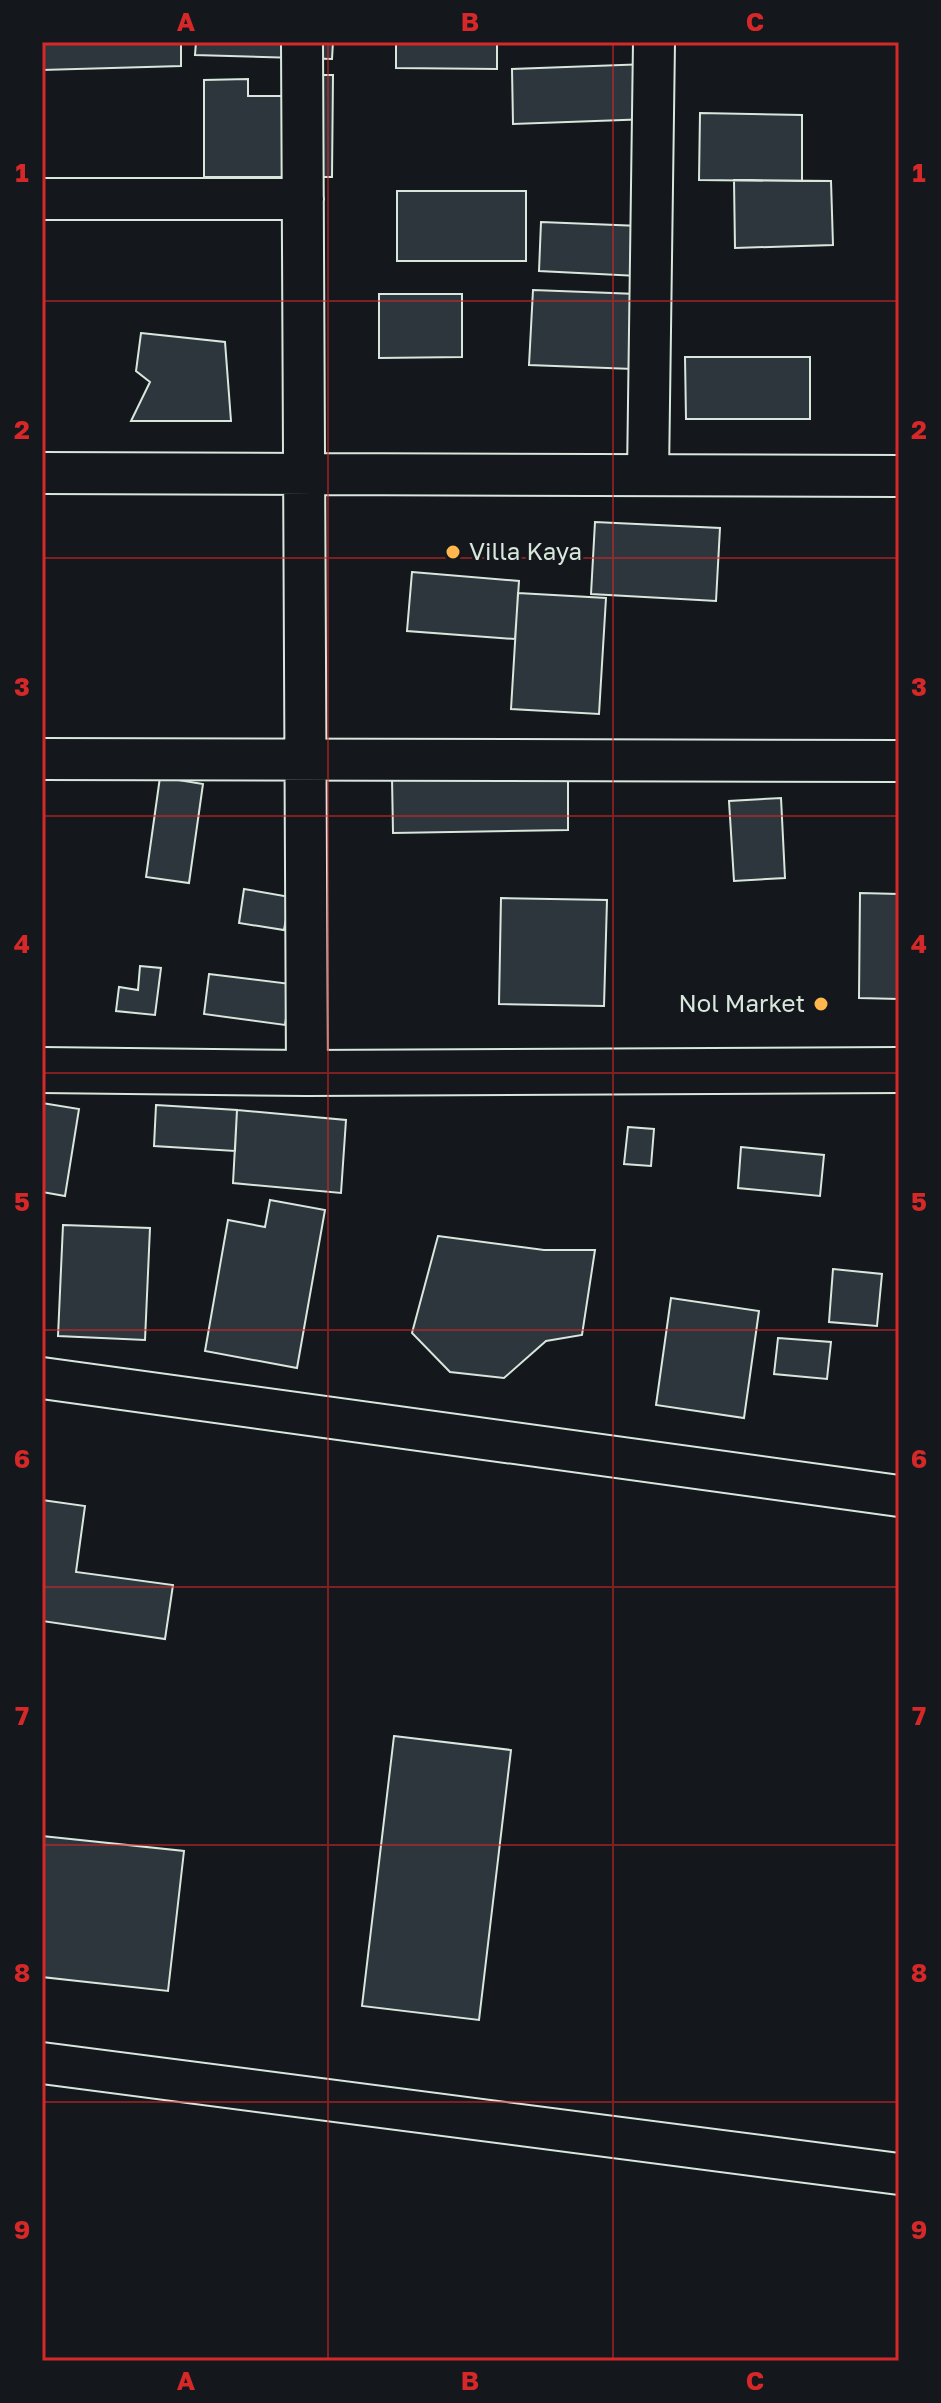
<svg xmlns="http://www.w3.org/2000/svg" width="941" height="2403" font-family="'Golos Text',sans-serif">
<rect width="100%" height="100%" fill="#14181c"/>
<path fill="#2c363c" stroke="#d8e6dc" stroke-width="2" d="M 42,42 L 181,42 L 181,66 L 42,70 Z
M 196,42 L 333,42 L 332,59 L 195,55 Z
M 396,42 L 497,42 L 497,69 L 396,68 Z
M 648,64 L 650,119 L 513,124 L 512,69 Z
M 297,75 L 333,75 L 332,177 L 204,177 L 204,80 L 248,79 L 248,96 L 297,96 Z
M 700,113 L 802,115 L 802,181 L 699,180 Z
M 734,180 L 831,181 L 833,245 L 735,248 Z
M 397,191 L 526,191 L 526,261 L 397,261 Z
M 541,222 L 640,226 L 638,276 L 539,271 Z
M 533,290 L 637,294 L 633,369 L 529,365 Z
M 379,294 L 462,294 L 462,357 L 379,358 Z
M 141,333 L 225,342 L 231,421 L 131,421 L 150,382 L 136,371 Z
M 685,357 L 810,357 L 810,419 L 686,419 Z
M 595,522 L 720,528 L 716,601 L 591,594 Z
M 412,572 L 519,581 L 515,639 L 407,631 Z
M 518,593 L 606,598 L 599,714 L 511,709 Z
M 568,775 L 568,830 L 393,833 L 392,778 Z
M 160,777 L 203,784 L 189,883 L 146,877 Z
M 781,798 L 785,878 L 734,881 L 729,801 Z
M 244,889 L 290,897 L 284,930 L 239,923 Z
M 860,893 L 899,894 L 899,999 L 859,998 Z
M 501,898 L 607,900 L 604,1006 L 499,1004 Z
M 140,966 L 161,968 L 155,1015 L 116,1011 L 119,987 L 138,990 Z
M 209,974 L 291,984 L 285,1025 L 204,1014 Z
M 42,1103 L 79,1109 L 65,1196 L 42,1192 Z
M 156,1105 L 237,1110 L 235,1151 L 154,1146 Z
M 237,1110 L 346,1120 L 341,1193 L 233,1183 Z
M 628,1127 L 654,1129 L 651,1166 L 624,1164 Z
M 741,1147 L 824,1155 L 820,1196 L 738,1188 Z
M 270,1200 L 325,1210 L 297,1368 L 205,1351 L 228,1220 L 265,1227 Z
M 63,1225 L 150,1228 L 145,1340 L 58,1336 Z
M 438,1236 L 544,1250 L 595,1250 L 582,1335 L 546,1341 L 504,1378 L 450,1372 L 412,1333 Z
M 833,1269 L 882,1274 L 877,1326 L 829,1322 Z
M 671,1298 L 759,1311 L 744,1418 L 656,1405 Z
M 778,1338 L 831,1342 L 827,1379 L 774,1374 Z
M 42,1500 L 85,1506 L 76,1572 L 173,1585 L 165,1639 L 42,1621 Z
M 394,1736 L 511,1750 L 479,2020 L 362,2006 Z
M 42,1836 L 184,1851 L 168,1991 L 42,1977 Z"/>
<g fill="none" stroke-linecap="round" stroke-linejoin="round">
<defs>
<path id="minor" d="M 302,42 L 307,1073
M 42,199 L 303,199
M 42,473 L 899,476
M 648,475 L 654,42
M 42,759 L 899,761
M 42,1378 L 899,1496
M 42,2063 L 899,2174"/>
<path id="major" d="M 42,1070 L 307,1073 L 899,1070"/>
</defs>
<use href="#minor" stroke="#d8e6dc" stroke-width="44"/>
<use href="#major" stroke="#d8e6dc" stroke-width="48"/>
<use href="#minor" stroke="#14181c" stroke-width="40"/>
<use href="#major" stroke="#14181c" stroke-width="44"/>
</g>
<path fill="none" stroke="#d62828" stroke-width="2" stroke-opacity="0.55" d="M 328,42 L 328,2361M 613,42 L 613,2361M 42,301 L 899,301M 42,558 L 899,558M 42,816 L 899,816M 42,1073 L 899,1073M 42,1330 L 899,1330M 42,1587 L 899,1587M 42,1845 L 899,1845M 42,2102 L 899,2102"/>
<g fill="#ffb74d" stroke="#14181c" stroke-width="3">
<circle cx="453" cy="552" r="8"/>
<circle cx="821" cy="1004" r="8"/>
</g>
<g text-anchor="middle" stroke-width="6" stroke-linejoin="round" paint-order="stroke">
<g font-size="24" fill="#d8e6dc" stroke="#14181c" text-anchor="start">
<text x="469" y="560">Villa Kaya</text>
<text x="805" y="1012" text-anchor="end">Nol Market</text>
</g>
</g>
<rect width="941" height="2403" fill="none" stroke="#14181c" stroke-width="88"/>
<rect x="44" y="44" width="853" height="2315" fill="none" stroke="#d62828" stroke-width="3"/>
<g font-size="26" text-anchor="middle" font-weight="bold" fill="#d62828">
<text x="186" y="31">A</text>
<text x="470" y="31">B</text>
<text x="755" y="31">C</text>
<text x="22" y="182">1</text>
<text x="919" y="182">1</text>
<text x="22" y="439">2</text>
<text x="919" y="439">2</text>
<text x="22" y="696">3</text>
<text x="919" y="696">3</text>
<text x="22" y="953">4</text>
<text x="919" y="953">4</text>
<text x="22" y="1211">5</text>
<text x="919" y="1211">5</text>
<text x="22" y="1468">6</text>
<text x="919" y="1468">6</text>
<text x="22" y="1725">7</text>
<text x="919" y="1725">7</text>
<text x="22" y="1982">8</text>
<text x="919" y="1982">8</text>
<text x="22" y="2239">9</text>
<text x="919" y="2239">9</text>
<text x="186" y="2390">A</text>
<text x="470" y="2390">B</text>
<text x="755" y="2390">C</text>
</g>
</svg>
